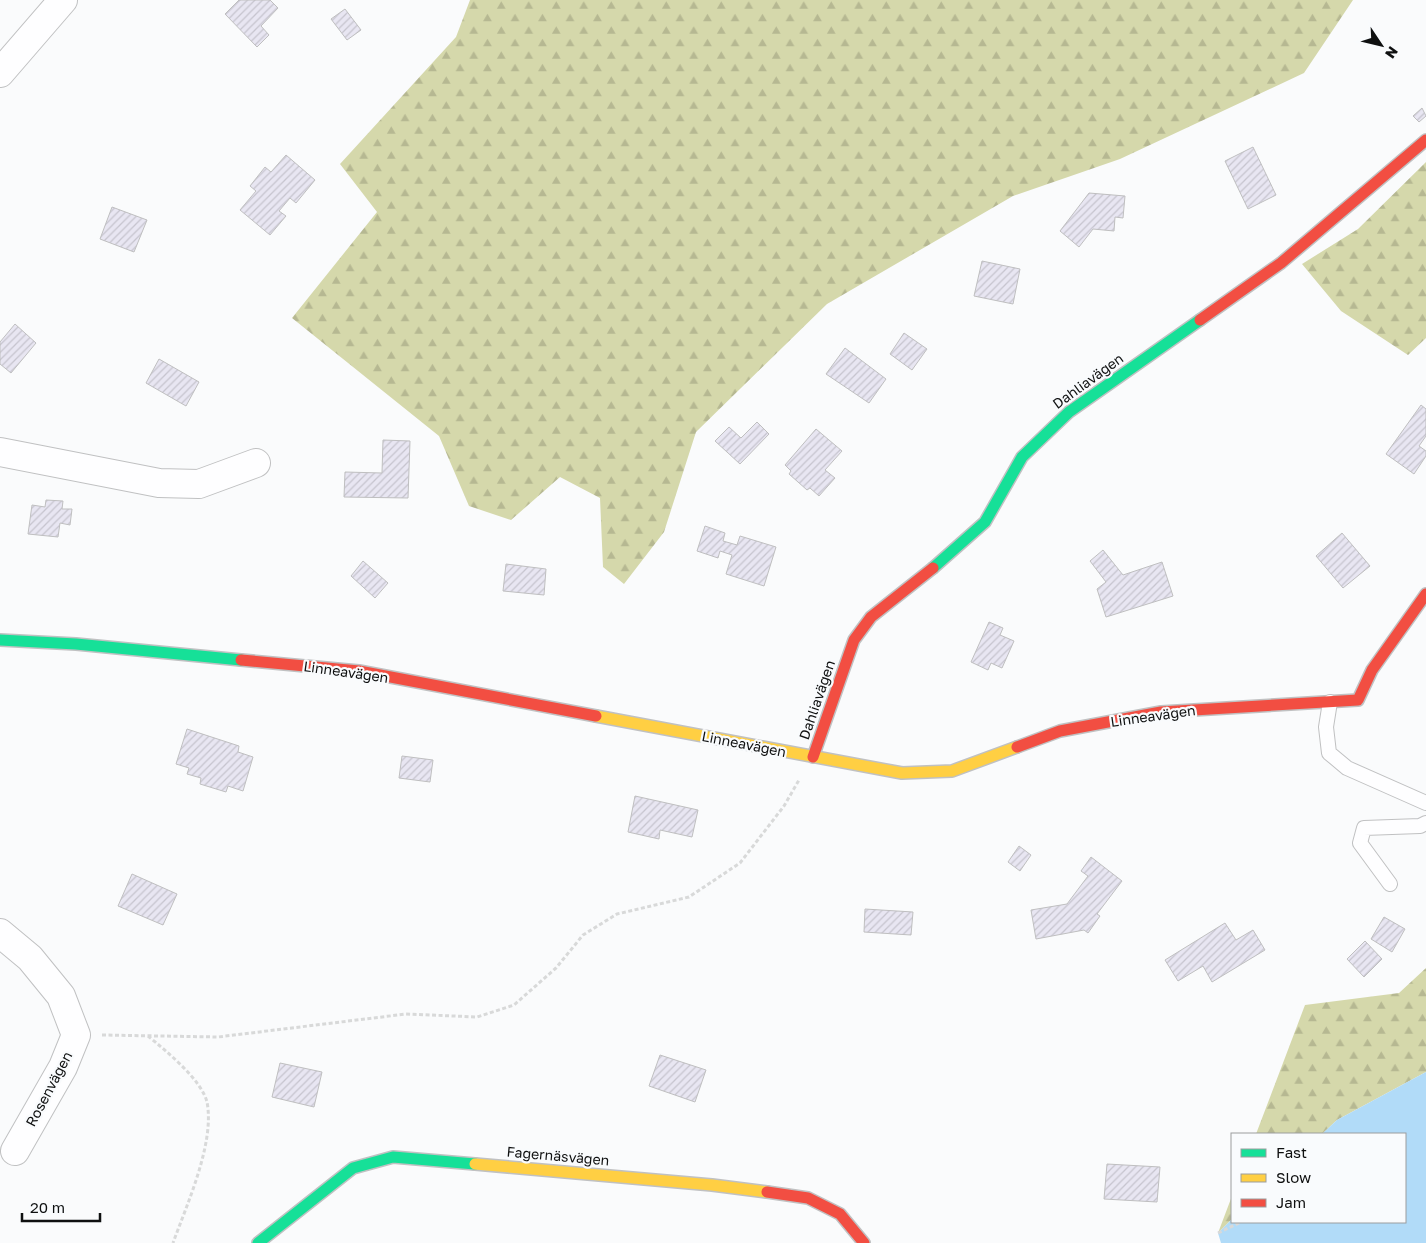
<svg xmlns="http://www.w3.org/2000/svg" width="1426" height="1243" font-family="'Golos Text',sans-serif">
<defs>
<pattern id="forest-firs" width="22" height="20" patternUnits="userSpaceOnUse" patternTransform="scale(1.25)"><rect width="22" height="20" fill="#d5d8ab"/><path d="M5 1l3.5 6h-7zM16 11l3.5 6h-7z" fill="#b6b892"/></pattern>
<pattern id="building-hatch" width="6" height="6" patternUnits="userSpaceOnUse" patternTransform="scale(1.25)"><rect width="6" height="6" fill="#e8e6f2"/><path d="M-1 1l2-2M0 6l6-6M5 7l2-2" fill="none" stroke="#c6c4ce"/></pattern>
</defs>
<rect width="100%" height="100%" fill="#fafbfc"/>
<path fill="url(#forest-firs)" d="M 470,0 L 1353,0 L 1304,73 L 1120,159 L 1013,196 L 827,304 L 696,432 L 664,532 L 624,584 L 603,567 L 600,498 L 560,477 L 511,520 L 469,506 L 439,436 L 292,318 L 377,212 L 340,164 L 456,37 Z
M 1426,162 L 1426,338 L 1408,355 L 1341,311 L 1302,264 L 1358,229 Z
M 1426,968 L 1426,1072 L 1337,1120 L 1322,1134 L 1256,1134 L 1305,1005 L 1399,993 Z
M 1232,1196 L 1232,1219 L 1218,1233 Z"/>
<path fill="#b1dbf8" d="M 1426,1072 L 1426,1243 L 1221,1243 L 1218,1233 L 1232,1219 L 1232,1222 L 1405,1222 L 1405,1134 L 1322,1134 L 1337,1120 Z"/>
<path fill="url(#building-hatch)" stroke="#bfbfc0" d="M 239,0 L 270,0 L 278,8 L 261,26 L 269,35 L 257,47 L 225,14 Z
M 345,9 L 361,30 L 347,40 L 331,19 Z
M 1422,108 L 1426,116 L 1419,122 L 1413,116 Z
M 1253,147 L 1276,195 L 1248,209 L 1225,161 Z
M 286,155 L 315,180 L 296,203 L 290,198 L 279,211 L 286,216 L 270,235 L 240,210 L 256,191 L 250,186 L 265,167 L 271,172 Z
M 1089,193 L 1125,196 L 1123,218 L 1115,217 L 1114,231 L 1093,229 L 1079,247 L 1060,231 Z
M 112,207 L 147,220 L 134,252 L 100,239 Z
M 982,261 L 1020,269 L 1013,304 L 974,296 Z
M 15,324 L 36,343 L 11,373 L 0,364 L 0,342 Z
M 904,333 L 927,349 L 912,370 L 890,354 Z
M 845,348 L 886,379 L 869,403 L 826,374 Z
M 159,359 L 199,382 L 186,406 L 146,383 Z
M 1421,405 L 1426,409 L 1426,436 L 1419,446 L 1426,451 L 1426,456 L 1414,474 L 1386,454 Z
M 757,422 L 769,434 L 740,464 L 715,441 L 729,427 L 741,438 Z
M 816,429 L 842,451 L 825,470 L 835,478 L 819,496 L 810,488 L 807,490 L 789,474 L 791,471 L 785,465 Z
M 383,440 L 410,441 L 408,498 L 344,497 L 345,472 L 382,473 Z
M 46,500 L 63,501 L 62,509 L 72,509 L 70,525 L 60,523 L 58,537 L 28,534 L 32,505 L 45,507 Z
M 705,526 L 725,533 L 723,541 L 737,545 L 740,536 L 776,547 L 764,586 L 726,574 L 732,555 L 720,551 L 718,558 L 697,551 Z
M 1342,533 L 1370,566 L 1343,588 L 1316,556 Z
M 1103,550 L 1123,575 L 1162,562 L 1173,596 L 1106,617 L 1097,589 L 1106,582 L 1090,561 Z
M 363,561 L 388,583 L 375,598 L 351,576 Z
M 506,564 L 546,569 L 544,595 L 503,591 Z
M 989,622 L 1003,628 L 1000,635 L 1014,641 L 1002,668 L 991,663 L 988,670 L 971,662 Z
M 187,729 L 239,746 L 238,752 L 253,757 L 243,791 L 228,786 L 226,792 L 200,784 L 201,778 L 187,774 L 189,768 L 176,764 Z
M 402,756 L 433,760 L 430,782 L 399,778 Z
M 635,796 L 698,810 L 692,837 L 660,830 L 659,839 L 628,832 Z
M 1019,846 L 1031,855 L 1020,871 L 1008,862 Z
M 1091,857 L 1122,881 L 1097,914 L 1100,916 L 1088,933 L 1084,930 L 1036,939 L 1031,910 L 1067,904 L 1088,876 L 1081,871 Z
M 132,874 L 177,894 L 163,925 L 118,906 Z
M 865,909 L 913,912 L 911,935 L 864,932 Z
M 1384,917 L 1405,929 L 1392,952 L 1371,939 Z
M 1225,923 L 1236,940 L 1253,930 L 1265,950 L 1212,982 L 1203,966 L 1178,981 L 1165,960 Z
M 1365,941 L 1382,959 L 1364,977 L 1347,959 Z
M 660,1055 L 706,1070 L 695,1102 L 649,1086 Z
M 280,1063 L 322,1072 L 314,1107 L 272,1097 Z
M 1107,1164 L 1160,1167 L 1157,1202 L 1104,1199 Z"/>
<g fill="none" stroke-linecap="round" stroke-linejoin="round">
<defs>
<path id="lane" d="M 1330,702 L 1326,727 L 1329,753 L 1347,768 L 1426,803
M 1390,884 L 1360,843 L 1364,828 L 1420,826 L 1426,823"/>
<path id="street" d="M 0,73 L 63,0
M 0,452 L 159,483 L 199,484 L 256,463
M 0,933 L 30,958 L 61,996 L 76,1035 L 63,1067 L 15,1151"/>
<path id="fast" d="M 933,568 L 985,522 L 1022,457 L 1069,412 L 1200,320
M 0,640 L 76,644 L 241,660
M 258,1243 L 353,1168 L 393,1157 L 475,1164"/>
<path id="slow" d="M 596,716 L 902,773 L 952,771 L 1017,747
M 475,1164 L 712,1185 L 767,1192"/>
<path id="jam" d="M 1200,320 L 1281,263 L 1426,140
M 241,660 L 359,671 L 596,716
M 1017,747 L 1060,731 L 1161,712 L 1358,700 L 1372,670 L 1426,594
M 813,757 L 854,640 L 871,617 L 933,568
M 767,1192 L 808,1198 L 840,1214 L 864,1243"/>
</defs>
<use href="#lane" stroke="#c0c1c2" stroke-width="16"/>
<use href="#street" stroke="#c0c1c2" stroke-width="30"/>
<use href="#fast" stroke="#c0c1c2" stroke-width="14"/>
<use href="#slow" stroke="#c0c1c2" stroke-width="14"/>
<use href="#jam" stroke="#c0c1c2" stroke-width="14"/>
<path stroke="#d8d9d9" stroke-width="3" stroke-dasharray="4 2.5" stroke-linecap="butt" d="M 102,1035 L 218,1037 L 406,1014 L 477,1017 L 514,1005 L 556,968 L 583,935 L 617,914 L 689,897 L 740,863 L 784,806 L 799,780
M 148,1036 C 166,1051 201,1079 207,1102 C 215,1143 187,1204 173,1243
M 1218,1233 L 1241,1222"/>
<use href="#lane" stroke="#fefeff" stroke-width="14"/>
<use href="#street" stroke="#fefeff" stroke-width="28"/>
<use href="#fast" stroke="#16e098" stroke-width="11"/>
<use href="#slow" stroke="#ffcf43" stroke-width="11"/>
<use href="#jam" stroke="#f24e42" stroke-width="11"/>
</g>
<g text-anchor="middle" stroke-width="4.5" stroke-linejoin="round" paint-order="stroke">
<g font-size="14" fill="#0f1010" stroke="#f9fbfd">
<text transform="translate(1088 381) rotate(-36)" y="5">Dahliavägen</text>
<text transform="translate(346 672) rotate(8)" y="5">Linneavägen</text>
<text transform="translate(817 700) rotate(-71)" y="5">Dahliavägen</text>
<text transform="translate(1153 716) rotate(-8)" y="5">Linneavägen</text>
<text transform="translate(744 744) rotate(11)" y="5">Linneavägen</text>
<text transform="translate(49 1089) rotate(-62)" y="5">Rosenvägen</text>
<text transform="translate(558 1156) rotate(5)" y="5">Fagernäsvägen</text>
</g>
</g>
<rect x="1231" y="1133" width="175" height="90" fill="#f9fbfd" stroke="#9b9d9e"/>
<rect x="1241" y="1149" width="25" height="8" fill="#16e098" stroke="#9b9d9e"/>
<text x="1276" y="1158" font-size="15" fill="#0f1010">Fast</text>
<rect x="1241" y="1174" width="25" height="8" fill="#ffcf43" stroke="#9b9d9e"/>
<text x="1276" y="1183" font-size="15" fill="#0f1010">Slow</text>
<rect x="1241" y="1199" width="25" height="8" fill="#f24e42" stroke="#9b9d9e"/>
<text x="1276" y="1208" font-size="15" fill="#0f1010">Jam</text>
<g transform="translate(1381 45) rotate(125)" stroke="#f9fbfd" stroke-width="4" paint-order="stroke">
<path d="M0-4L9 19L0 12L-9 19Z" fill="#0f1010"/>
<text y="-8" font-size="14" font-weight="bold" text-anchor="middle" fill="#0f1010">N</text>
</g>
<path d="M22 1213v8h78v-8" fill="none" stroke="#0f1010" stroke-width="2.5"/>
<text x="30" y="1213" font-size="15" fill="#0f1010" stroke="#f9fbfd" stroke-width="4" paint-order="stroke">20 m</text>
</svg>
